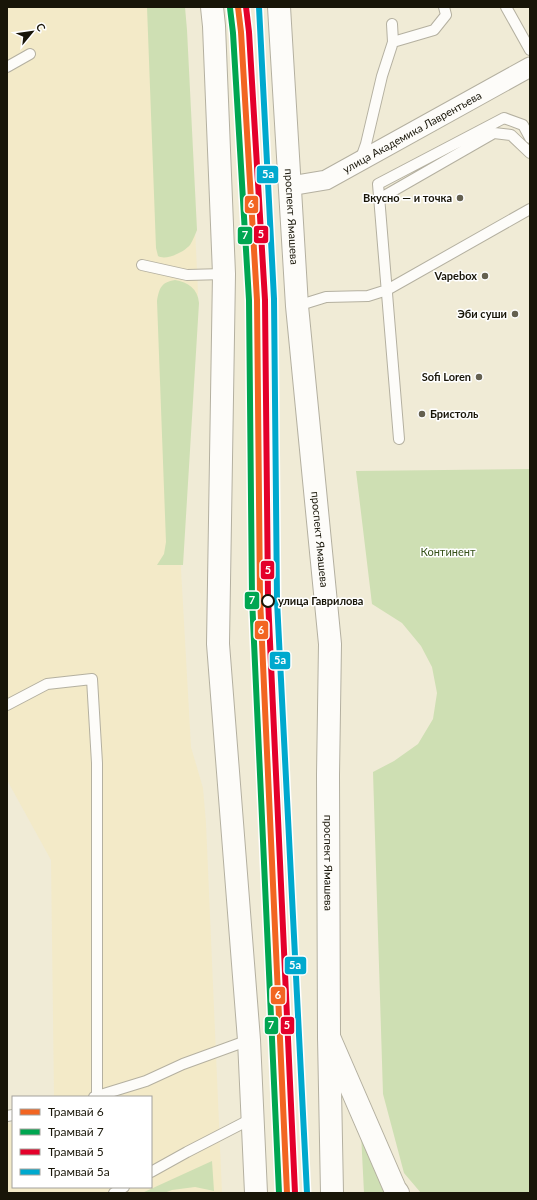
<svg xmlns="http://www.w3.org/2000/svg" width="537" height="1200" font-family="Lato,sans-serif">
<rect width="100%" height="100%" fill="#f0ebd6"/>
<path fill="#f3eac8" d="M 7,7 L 183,7 L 186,30 L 198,293 L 181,569 L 191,747 L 203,788 L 206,823 L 222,1193 L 7,1193 L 7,1123 L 13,1124 L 13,1187 L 151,1187 L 151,1097 L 54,1097 L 51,860 L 7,780 Z"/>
<path fill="#cedfb3" d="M 147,7 L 185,7 L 187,30 L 197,230 C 195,235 193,240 190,245 C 184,252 166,261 158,256 L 156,248 Z
M 175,280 C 188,282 198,289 199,303 L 183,565 L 157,565 L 164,554 L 166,542 L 157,301 C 159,289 161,282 175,280 Z
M 530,469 L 530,1193 L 421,1193 L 404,1173 L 383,1094 L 373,772 L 394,761 L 418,744 L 433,719 L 437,693 L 432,667 L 421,646 L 402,623 L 372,604 L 356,471 Z
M 361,1133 L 385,1193 L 364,1193 Z
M 212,1161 L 214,1191 L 195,1187 L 172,1190 L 164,1193 L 142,1193 Z"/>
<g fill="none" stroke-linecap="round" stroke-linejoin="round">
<defs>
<path id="service" d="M 506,7 L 530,50
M 393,42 L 434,30 L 446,15 L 444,7
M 7,67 L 30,54
M 360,161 L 366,144 L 382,76 L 393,42 L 392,24
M 379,199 L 494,133 L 511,135 L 530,153
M 142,265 L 187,275 L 224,274
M 297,306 L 326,297 L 368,296 L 387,290 L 530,209
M 399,439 L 378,184 L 504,118 L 523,125 L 530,138
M 7,705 L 47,684 L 92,679 L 97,763 L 97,1096
M 94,1097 L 146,1081 L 183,1064 L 249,1040
M 7,1116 L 13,1115
M 151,1172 L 187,1152 L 253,1118
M 114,1193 L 124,1187"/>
<g id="minor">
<path id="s1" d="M 290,186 L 326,180 L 530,67"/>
</g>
<path id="secondary" d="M 329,1037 L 395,1189 L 398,1193"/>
<g id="primary">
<path d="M 212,7 L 214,26 L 224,274 L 218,644 L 249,1040 L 256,1193"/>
<path id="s2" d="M 279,7 L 297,306 L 330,644 L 328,775 L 329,1037 L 332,1193"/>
</g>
</defs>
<use href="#service" stroke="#b4b0a0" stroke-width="12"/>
<use href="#minor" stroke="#b4b0a0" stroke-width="21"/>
<use href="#secondary" stroke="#b4b0a0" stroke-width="24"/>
<use href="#primary" stroke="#b4b0a0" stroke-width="24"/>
<use href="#service" stroke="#fdfcf9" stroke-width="10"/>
<use href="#minor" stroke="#fdfcf9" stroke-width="19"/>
<use href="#secondary" stroke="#fdfcf9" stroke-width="22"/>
<use href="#primary" stroke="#fdfcf9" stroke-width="22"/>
<defs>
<path id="tram-1" d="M 238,7 L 241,32 L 257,300 L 260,598 L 287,1193"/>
<path id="tram-2" d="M 230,8 L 233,33 L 249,300 L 252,598 L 279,1193"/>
<path id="tram-3" d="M 246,7 L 249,32 L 265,300 L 268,598 L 295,1193"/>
<path id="tram-4" d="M 259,7 L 274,299 L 277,601 L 307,1193"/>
</defs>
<use href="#tram-1" stroke="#fff" stroke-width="9"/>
<use href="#tram-2" stroke="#fff" stroke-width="9"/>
<use href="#tram-3" stroke="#fff" stroke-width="9"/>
<use href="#tram-4" stroke="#fff" stroke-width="9"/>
<use href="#tram-1" stroke="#f26522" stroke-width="6"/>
<use href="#tram-2" stroke="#00a651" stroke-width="6"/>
<use href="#tram-3" stroke="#e4002b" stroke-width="6"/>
<use href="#tram-4" stroke="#00a9ce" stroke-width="6"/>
</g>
<g fill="#646050" stroke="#fff" stroke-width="1.5">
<circle cx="460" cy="198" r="4"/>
<circle cx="485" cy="276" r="4"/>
<circle cx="515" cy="314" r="4"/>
<circle cx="479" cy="377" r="4"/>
<circle cx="422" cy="414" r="4"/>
</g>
<circle fill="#fff" stroke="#181508" stroke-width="2" cx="268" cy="601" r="6"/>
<g text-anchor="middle" stroke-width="3" stroke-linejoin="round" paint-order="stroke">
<g font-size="11" fill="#181508" stroke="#fff">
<text dy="4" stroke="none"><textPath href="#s1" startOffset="135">улица Академика Лаврентьева</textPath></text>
<text dy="4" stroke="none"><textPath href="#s2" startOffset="210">проспект Ямашева</textPath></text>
<text dy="4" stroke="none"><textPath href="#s2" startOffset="534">проспект Ямашева</textPath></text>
<text dy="4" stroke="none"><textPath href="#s2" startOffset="858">проспект Ямашева</textPath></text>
</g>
<g font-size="11" font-weight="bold" fill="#181508" stroke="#fff" text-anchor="end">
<text x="452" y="202">Вкусно — и точка</text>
<text x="477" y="280">Vapebox</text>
<text x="507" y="318">Эби суши</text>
<text x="471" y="381">Sofi Loren</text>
<text x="430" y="418" text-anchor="start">Бристоль</text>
</g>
<g font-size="11" fill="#365219" stroke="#fff">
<text x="448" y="556">Континент</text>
</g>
<g font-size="11" font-weight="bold" fill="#181508" stroke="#fff" text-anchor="start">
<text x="278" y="605">улица Гаврилова</text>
</g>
</g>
<g stroke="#fff" stroke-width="1.5">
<rect x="256" y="165" width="23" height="19" rx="4" fill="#00a9ce"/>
<rect x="244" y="195" width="15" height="19" rx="4" fill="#f26522"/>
<rect x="253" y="225" width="16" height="19" rx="4" fill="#e4002b"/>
<rect x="237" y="226" width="16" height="19" rx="4" fill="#00a651"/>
<rect x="260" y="560" width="15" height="20" rx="4" fill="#e4002b"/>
<rect x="244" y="591" width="16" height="19" rx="4" fill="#00a651"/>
<rect x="254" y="620" width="15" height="20" rx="4" fill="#f26522"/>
<rect x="269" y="651" width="22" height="19" rx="4" fill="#00a9ce"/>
<rect x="284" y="956" width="23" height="19" rx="4" fill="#00a9ce"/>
<rect x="270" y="986" width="16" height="19" rx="4" fill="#f26522"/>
<rect x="280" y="1016" width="15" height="19" rx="4" fill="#e4002b"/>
<rect x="264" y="1016" width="15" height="19" rx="4" fill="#00a651"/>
</g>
<g font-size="11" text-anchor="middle" font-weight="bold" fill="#fff">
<text x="268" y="178">5а</text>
<text x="251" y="208">6</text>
<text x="261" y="238">5</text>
<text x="245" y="239">7</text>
<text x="268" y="574">5</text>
<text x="252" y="604">7</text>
<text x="261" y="634">6</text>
<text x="280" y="664">5а</text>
<text x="295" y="969">5а</text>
<text x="278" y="999">6</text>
<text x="287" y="1029">5</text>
<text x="271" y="1029">7</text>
</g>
<rect width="537" height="1200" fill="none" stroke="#181508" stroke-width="16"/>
<rect x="12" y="1096" width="140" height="92" fill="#ffffff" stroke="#a3a19c"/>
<rect x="20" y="1109" width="20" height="6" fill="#f26522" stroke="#a3a19c"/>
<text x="48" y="1116" font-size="12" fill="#181508">Трамвай 6</text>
<rect x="20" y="1129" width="20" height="6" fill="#00a651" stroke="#a3a19c"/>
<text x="48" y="1136" font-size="12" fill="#181508">Трамвай 7</text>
<rect x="20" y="1149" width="20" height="6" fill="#e4002b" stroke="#a3a19c"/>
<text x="48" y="1156" font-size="12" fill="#181508">Трамвай 5</text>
<rect x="20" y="1169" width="20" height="6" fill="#00a9ce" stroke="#a3a19c"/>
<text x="48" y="1176" font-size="12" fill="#181508">Трамвай 5а</text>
<g transform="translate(32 32) rotate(61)" stroke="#ffffff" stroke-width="3" paint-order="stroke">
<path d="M0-3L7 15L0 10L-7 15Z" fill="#181508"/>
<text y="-6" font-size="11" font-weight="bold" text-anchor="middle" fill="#181508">С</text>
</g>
</svg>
